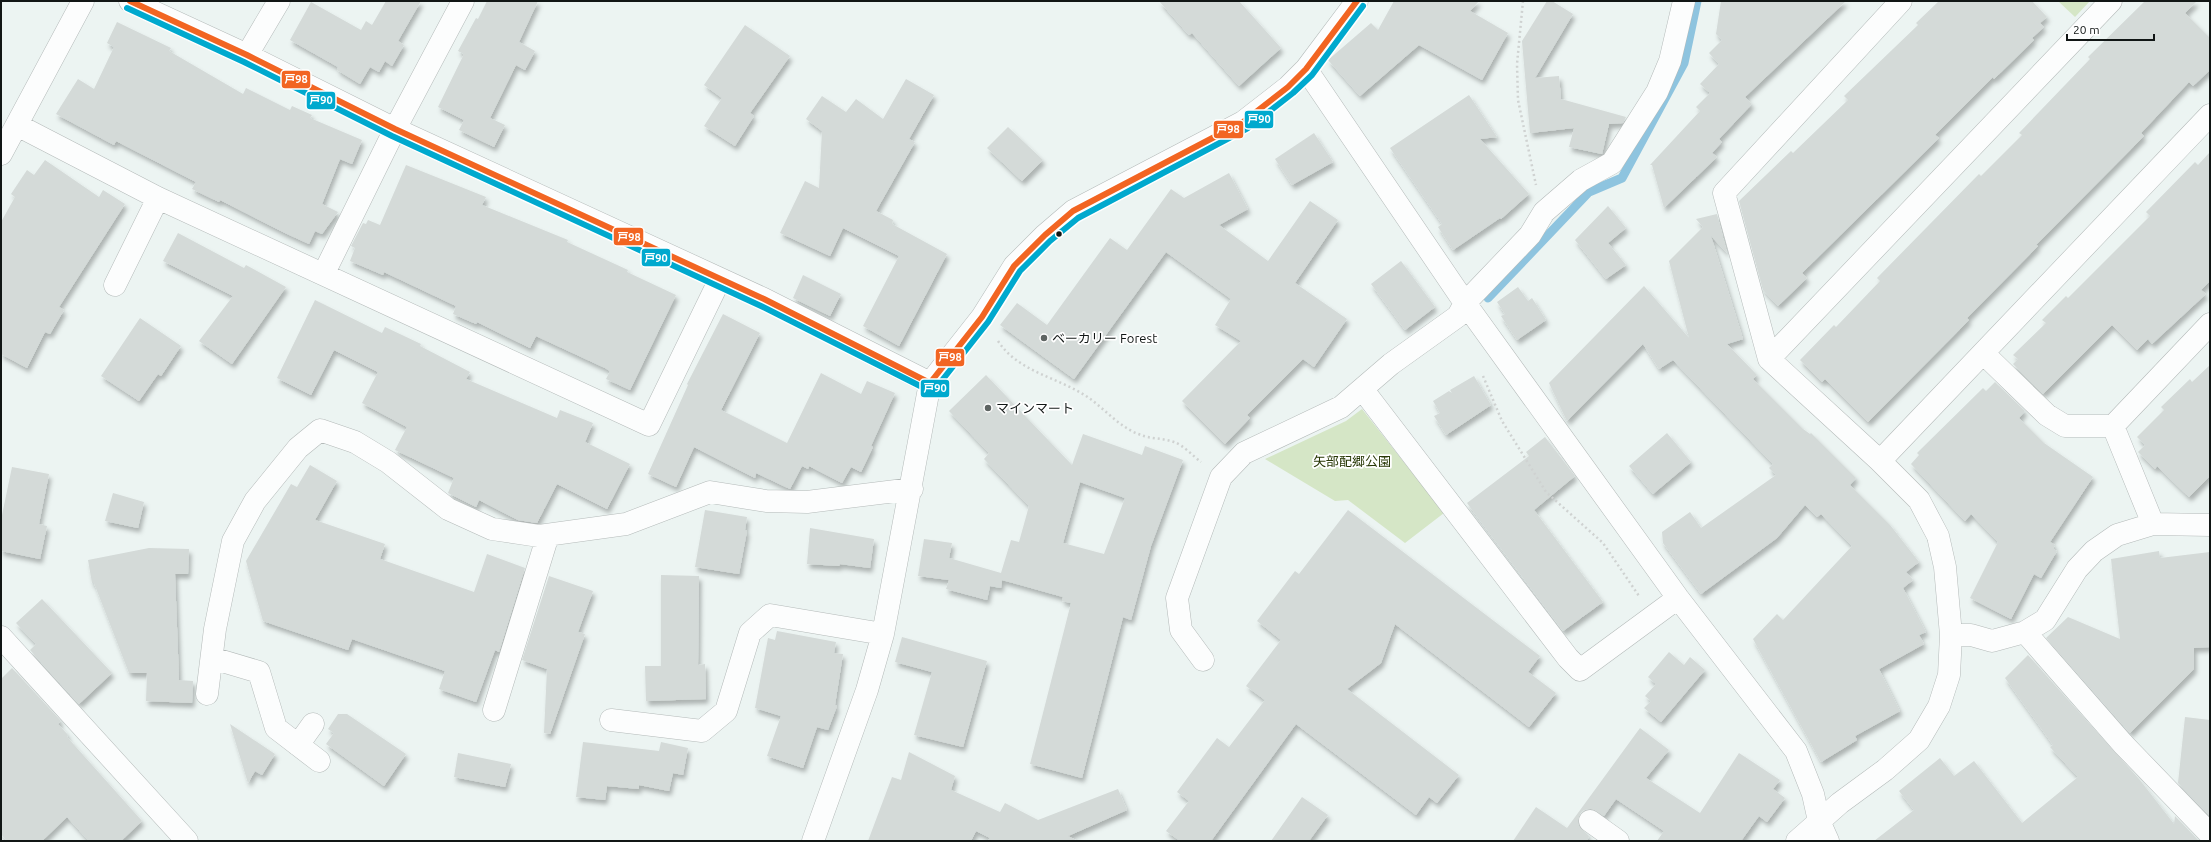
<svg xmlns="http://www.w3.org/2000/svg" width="2211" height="842" font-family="Ubuntu,'Noto Sans JP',sans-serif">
<defs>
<filter id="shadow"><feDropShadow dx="2.5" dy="4.5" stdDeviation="2" flood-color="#0004"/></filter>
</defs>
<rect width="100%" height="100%" fill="#ecf4f2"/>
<path fill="#d5e6c6" d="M 2058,1 L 2090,1 L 2075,17 Z
M 1362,409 L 1444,513 L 1405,543 L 1348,500 L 1335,501 L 1265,459 L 1346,421 Z"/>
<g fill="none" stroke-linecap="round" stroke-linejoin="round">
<path stroke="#8ec4df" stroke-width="9" d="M 1488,298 L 1589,192 L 1622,178 L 1684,63 L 1697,1"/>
</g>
<path fill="#d4dad8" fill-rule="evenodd" filter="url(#shadow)" d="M 386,1 L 421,1 L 398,41 L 404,45 L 392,66 L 385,61 L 379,72 L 370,67 L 360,84 L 337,70 L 338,67 L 290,40 L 311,2 L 361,30 L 366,21 L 372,25 Z
M 487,1 L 538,1 L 519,42 L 535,51 L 525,70 L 516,65 L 490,118 L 505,125 L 494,147 L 459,130 L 464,120 L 438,107 L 464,54 L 458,51 L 476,18 L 478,19 Z
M 1159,1 L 1239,1 L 1281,48 L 1239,86 L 1192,33 L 1189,35 Z
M 1394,1 L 1479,1 L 1470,11 L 1508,33 L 1482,80 L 1419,45 L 1360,96 L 1328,60 L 1371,23 L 1378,30 Z
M 1547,1 L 1552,1 L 1573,14 L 1535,78 L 1559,76 L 1561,99 L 1626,117 L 1623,123 L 1609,124 L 1602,154 L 1569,147 L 1574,128 L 1530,133 L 1522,41 Z
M 1721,1 L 1846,1 L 1745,97 L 1752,104 L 1719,139 L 1722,142 L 1712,153 L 1717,157 L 1664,208 L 1652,165 L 1650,165 L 1700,111 L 1696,107 L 1710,93 L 1700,84 L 1719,64 L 1709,53 L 1722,40 L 1716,34 Z
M 1939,1 L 2032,1 L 2047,17 L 2040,23 L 2044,27 L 2032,38 L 2034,40 L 1994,79 L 1993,77 L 1935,135 L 1939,138 L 1802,273 L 1807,278 L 1778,306 L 1763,290 L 1739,201 L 1791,151 L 1793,153 L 1848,100 L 1844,96 L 1918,25 L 1916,23 Z
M 2145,1 L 2197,1 L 2185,13 L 2210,38 L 2210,70 L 2193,86 L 2189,82 L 2141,133 L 2144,136 L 2036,245 L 2038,246 L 1967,318 L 1969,320 L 1868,422 L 1825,379 L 1822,382 L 1800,360 L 1834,325 L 1836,327 L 1880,281 L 1877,278 L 1979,174 L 1981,176 L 2022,135 L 2019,133 L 2090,59 L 2088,57 Z
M 117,22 L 171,48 L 169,51 L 243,94 L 246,88 L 290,110 L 292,106 L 312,115 L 310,118 L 362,140 L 352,164 L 340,159 L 322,204 L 338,212 L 322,234 L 315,231 L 309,244 L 285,233 L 220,200 L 219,202 L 192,189 L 196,182 L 116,141 L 114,145 L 56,114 L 78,79 L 94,89 L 114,47 L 107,43 Z
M 745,25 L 790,56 L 750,113 L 754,116 L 735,146 L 704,126 L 722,98 L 704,85 Z
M 906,79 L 934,95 L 909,139 L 915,142 L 876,211 L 893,220 L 892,224 L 947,254 L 899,346 L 863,326 L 899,256 L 843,228 L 830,256 L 780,233 L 805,181 L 819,188 L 822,131 L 806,119 L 822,96 L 846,112 L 856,99 L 883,119 Z
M 1469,95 L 1497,137 L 1480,139 L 1529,194 L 1501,219 L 1500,218 L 1453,250 L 1438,227 L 1442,224 L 1390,148 Z
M 1008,127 L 1043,160 L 1022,181 L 987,148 Z
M 1314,133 L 1333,162 L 1292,185 L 1275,159 Z
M 2210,152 L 2210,281 L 2201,290 L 2206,294 L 2152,344 L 2148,339 L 2137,350 L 2112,325 L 2043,394 L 2013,364 L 2018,359 L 2013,355 L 2046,323 L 2042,320 L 2066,296 L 2068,298 L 2150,216 L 2146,212 L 2195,162 L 2198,165 Z
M 45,160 L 99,197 L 103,190 L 125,204 L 59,307 L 64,310 L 50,334 L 45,332 L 27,368 L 1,354 L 1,222 L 15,197 L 11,194 L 27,170 L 34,175 Z
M 406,165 L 486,197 L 482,205 L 568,240 L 567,242 L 628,270 L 627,272 L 676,295 L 630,390 L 606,379 L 610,371 L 605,368 L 536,336 L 530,348 L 477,322 L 476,324 L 453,314 L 456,306 L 384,272 L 383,275 L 350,261 L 355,248 L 351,246 L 363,223 L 366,224 L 368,220 L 380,225 Z
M 1229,173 L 1248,209 L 1219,225 L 1268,261 L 1310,201 L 1338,220 L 1295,283 L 1347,319 L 1314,367 L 1303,359 L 1247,415 L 1250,418 L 1225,444 L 1182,401 L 1241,341 L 1215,325 L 1231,299 L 1166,252 L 1074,379 L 1000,325 L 1017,303 L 1047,325 L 1110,238 L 1127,250 L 1171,189 L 1184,198 Z
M 1608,206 L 1626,228 L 1608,243 L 1626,265 L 1606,279 L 1575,240 Z
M 1717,214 L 1727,253 L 1711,236 L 1743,339 L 1727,344 L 1757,375 L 1753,379 L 1803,429 L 1810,434 L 1811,433 L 1856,478 L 1850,485 L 1890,525 L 1919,562 L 1906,572 L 1913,580 L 1903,588 L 1926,632 L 1919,635 L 1924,644 L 1879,669 L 1900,711 L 1855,736 L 1857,740 L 1821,762 L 1753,639 L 1777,614 L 1783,620 L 1852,546 L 1821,514 L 1817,517 L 1805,505 L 1777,538 L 1701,594 L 1663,543 L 1662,532 L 1690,512 L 1701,528 L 1776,475 L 1769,468 L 1773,464 L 1673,360 L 1659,369 L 1643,344 L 1567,421 L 1549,383 L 1644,286 L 1689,338 L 1669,261 L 1703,227 L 1696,219 Z
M 178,233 L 244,268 L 246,265 L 286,287 L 232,364 L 199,341 L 233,296 L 163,261 Z
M 1401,261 L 1435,307 L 1405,330 L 1371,284 Z
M 803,275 L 841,294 L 830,316 L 793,298 Z
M 1518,287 L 1528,301 L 1532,298 L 1546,320 L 1517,340 L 1501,316 L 1505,314 L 1497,302 Z
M 315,300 L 382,333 L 385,327 L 421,344 L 420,346 L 470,372 L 466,379 L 557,418 L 560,410 L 593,423 L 585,442 L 630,464 L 607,509 L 557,484 L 537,523 L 518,520 L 479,500 L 476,507 L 448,493 L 454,478 L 395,450 L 407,427 L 362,403 L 378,372 L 334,350 L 311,395 L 277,378 Z
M 723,314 L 760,333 L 721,410 L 787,443 L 821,373 L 861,394 L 867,381 L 895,393 L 871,446 L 873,447 L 861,472 L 851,467 L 842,483 L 809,466 L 808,469 L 802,466 L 790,489 L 756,473 L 755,478 L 694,447 L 676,487 L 648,474 L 688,385 L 687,384 Z
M 140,318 L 181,346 L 161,376 L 158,374 L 139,401 L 101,376 Z
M 2210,365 L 2210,476 L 2189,497 L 2157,466 L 2155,469 L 2138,452 L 2145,445 L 2137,437 L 2164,410 L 2161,407 L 2190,379 L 2192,382 Z
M 986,375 L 1072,465 L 1083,434 L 1142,455 L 1145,446 L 1183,460 L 1151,546 L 1131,620 L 1123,617 L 1082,778 L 1030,764 L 1071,603 L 1062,601 L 1063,597 L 1002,580 L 1001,588 L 990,586 L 987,600 L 946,589 L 949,580 L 918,576 L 924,539 L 952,543 L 949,558 L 1001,573 L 1011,540 L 1019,542 L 1029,506 L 984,459 L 989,453 L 949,411 ZM 1080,482 L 1125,498 L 1104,554 L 1063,543 Z
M 1474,376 L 1491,405 L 1446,435 L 1434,416 L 1440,413 L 1433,401 L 1449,391 L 1452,393 L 1450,390 Z
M 1995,382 L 2025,411 L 2019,418 L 2044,443 L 2093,477 L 2050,542 L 2055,545 L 2053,549 L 2057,551 L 2041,578 L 2034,574 L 2011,619 L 1970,598 L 1998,542 L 1971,514 L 1965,521 L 1911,464 L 1919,455 L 1917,453 L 1983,388 L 1986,391 Z
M 1667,433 L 1691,462 L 1653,494 L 1629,466 Z
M 1545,437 L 1575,476 L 1534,510 L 1603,602 L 1563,631 L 1467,503 L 1529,456 L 1526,452 Z
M 310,465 L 337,481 L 315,520 L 385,544 L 380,559 L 474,592 L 487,554 L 525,568 L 499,652 L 495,650 L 476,702 L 439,689 L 445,671 L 352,639 L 348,650 L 263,621 L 246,561 L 291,484 L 297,487 Z
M 12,467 L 49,474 L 39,524 L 47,526 L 40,559 L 1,551 L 1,520 Z
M 113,493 L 144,502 L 138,528 L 105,521 Z
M 705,510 L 747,517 L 745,530 L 747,531 L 739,574 L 695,567 Z
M 1348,510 L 1540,656 L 1528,672 L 1556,693 L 1529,727 L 1395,624 L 1381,663 L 1347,689 L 1459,775 L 1437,803 L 1429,797 L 1416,815 L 1296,724 L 1211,841 L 1180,841 L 1166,831 L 1189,801 L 1177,792 L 1217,738 L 1229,747 L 1265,700 L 1246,686 L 1281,640 L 1257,621 L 1295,571 L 1299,574 Z
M 810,528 L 874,539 L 870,568 L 840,564 L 839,566 L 807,564 Z
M 149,548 L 189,549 L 188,574 L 175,574 L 179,680 L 193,681 L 192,703 L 146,701 L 147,673 L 129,673 L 94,583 L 92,583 L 88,560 Z
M 2159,551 L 2160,558 L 2210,552 L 2210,647 L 2194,648 L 2194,669 L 2130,733 L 2046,638 L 2068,617 L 2120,639 L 2111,559 Z
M 661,575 L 699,576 L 698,665 L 705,664 L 706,699 L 646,701 L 645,666 L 661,666 Z
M 549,576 L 593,591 L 578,632 L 585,634 L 550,734 L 544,733 L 547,669 L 522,660 Z
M 42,599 L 112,673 L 79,704 L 30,650 L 36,644 L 16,623 Z
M 777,631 L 836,642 L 834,653 L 843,654 L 835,705 L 837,706 L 828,730 L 817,727 L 803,768 L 767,756 L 781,716 L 755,708 L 768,638 L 775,640 Z
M 902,637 L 987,661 L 963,747 L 914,735 L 932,672 L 895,662 Z
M 1669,652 L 1684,665 L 1690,657 L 1705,670 L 1661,722 L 1644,708 L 1651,701 L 1645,696 L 1656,684 L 1648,677 Z
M 2028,655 L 2139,779 L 2174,824 L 2175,816 L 2199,841 L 1874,841 L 1914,810 L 1899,791 L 1940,758 L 1954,776 L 1974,761 L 2022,823 L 2078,777 L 2050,747 L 2053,745 L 2005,678 Z
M 12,668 L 61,721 L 58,724 L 68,735 L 67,737 L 142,821 L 121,841 L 89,841 L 67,817 L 42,841 L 7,841 L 1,834 L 1,679 Z
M 338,714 L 347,714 L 406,754 L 384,786 L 326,744 L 334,733 L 328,729 Z
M 2185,717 L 2210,720 L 2210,816 L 2178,783 Z
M 230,724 L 275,754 L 262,775 L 255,771 L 248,783 Z
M 1640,728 L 1669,750 L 1646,778 L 1700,813 L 1739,753 L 1780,780 L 1773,789 L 1785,798 L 1767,822 L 1759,816 L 1741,841 L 1657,841 L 1664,831 L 1616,799 L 1604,816 L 1591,809 L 1584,810 L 1580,814 L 1579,826 L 1589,836 L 1587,841 L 1513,841 L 1536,807 L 1567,828 Z
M 583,742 L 659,751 L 661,742 L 688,748 L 683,775 L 673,773 L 669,791 L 639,785 L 639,789 L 607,786 L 605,800 L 576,797 Z
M 909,752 L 955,776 L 951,790 L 1000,812 L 1005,803 L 1038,820 L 1118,789 L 1127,810 L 1068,836 L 1078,841 L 988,841 L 990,838 L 976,831 L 971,841 L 868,841 L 892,777 L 901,780 Z
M 458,753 L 511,764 L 505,787 L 454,777 Z
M 1302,797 L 1328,815 L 1309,841 L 1271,841 Z"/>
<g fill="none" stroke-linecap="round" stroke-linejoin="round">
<defs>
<path id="minor" d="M 130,1 L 247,55 L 395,129 L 764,299 L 930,383
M 247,55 L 279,1
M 1306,69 L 1465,303 L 1678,598 L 1796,751 L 1813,794 L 1819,821 L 1828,841
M 17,125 L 158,198 L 649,425 L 720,279
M 1,154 L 83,1
M 324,273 L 395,129 L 463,1
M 115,285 L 158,198
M 1983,353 L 2047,415 L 2065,426 L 2113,426 L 2210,324
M 1769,359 L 2111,1
M 1363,390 L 1568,658 L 1580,670 L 1678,598
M 2113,426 L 2153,524
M 1880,461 L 2210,115
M 2025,632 L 2123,744 L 2210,834
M 1951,635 L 1971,635 L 1992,641 L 2025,632 L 2045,620 L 2077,569 L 2094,551 L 2117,535 L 2153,524 L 2210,525
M 1,637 L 187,841
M 212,658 L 259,672 L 276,728 L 319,761
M 1203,660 L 1181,630 L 1177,598 L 1221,477 L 1244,453 L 1341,407 L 1391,364 L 1458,316 L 1465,303 L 1530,235 L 1544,212 L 1581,180 L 1612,163 L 1657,92 L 1670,61 L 1684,1
M 207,694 L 215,629 L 233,541 L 255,501 L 298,448 L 320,430 L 355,442 L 388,462 L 448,509 L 492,529 L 539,536 L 626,524 L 710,492 L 766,501 L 807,502 L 912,489
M 494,710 L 548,535
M 611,720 L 702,731 L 726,711 L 750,633 L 770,615 L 883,634
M 298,745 L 313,724
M 1590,821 L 1618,841
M 813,841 L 867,690 L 883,634 L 930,383 L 982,317 L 1014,266 L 1045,235 L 1073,211 L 1243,122 L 1288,87 L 1306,69 L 1357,1
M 1797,841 L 1840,803 L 1885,770 L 1919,740 L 1939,706 L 1949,675 L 1951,635 L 1945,567 L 1938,536 L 1919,500 L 1880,461 L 1769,359 L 1724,193 L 1901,1"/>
</defs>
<use href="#minor" stroke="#b4bab9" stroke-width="23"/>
<path stroke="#cfd2d1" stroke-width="2.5" stroke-dasharray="2 3" stroke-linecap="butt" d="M 1523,1 L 1517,64 L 1518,100 L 1536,185
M 998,341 C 1019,373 1059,377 1089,398 C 1106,410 1120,428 1141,435 C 1151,439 1163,438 1174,442 C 1183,445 1193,456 1201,462
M 1483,376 L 1502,421 L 1546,492 L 1603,543 L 1639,596"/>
<use href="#minor" stroke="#fcfdfd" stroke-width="22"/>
<defs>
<path id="bus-1" d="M 130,1 L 247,55 L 395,129 L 764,299 L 930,383 L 982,317 L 1014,266 L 1045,235 L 1073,211 L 1243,122 L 1288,87 L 1306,69 L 1357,1"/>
<path id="bus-2" d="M 127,8 L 244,62 L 392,136 L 761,306 L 930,391 L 936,388 L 988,322 L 1020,271 L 1050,241 L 1078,218 L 1248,128 L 1293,93 L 1312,75 L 1363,6"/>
</defs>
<use href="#bus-1" stroke="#fff" stroke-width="9"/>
<use href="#bus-2" stroke="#fff" stroke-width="9"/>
<use href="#bus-1" stroke="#f26522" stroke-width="6"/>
<use href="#bus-2" stroke="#00a9ce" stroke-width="6"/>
</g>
<circle fill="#111615" stroke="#fff" stroke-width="1.5" cx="1059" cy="234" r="3.5"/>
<g fill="#5e6462" stroke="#fff" stroke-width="1.5">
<circle cx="1044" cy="338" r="4"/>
<circle cx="988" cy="408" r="4"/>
</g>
<g text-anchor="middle" stroke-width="3.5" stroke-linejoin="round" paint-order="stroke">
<g font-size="13" fill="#111615" stroke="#fff" text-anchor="start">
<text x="1052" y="343">ベーカリー Forest</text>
<text x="996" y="413">マインマート</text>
</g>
<g font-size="13" fill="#283806" stroke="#fff">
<text x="1352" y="466">矢部配郷公園</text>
</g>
</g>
<g stroke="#fff" stroke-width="1.5">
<rect x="281" y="70" width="30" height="19" rx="4" fill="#f26522"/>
<rect x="306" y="91" width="30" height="19" rx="4" fill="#00a9ce"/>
<rect x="1244" y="110" width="30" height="19" rx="4" fill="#00a9ce"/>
<rect x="1213" y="120" width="31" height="19" rx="4" fill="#f26522"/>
<rect x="613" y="227" width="31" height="19" rx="4" fill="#f26522"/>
<rect x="641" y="248" width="30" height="19" rx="4" fill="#00a9ce"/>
<rect x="935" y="348" width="30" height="19" rx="4" fill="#f26522"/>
<rect x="920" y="379" width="30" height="19" rx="4" fill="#00a9ce"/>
</g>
<g font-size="11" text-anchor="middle" font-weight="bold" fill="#fff">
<text x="296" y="83">戸98</text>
<text x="321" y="104">戸90</text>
<text x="1259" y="123">戸90</text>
<text x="1228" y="133">戸98</text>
<text x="629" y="241">戸98</text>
<text x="656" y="262">戸90</text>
<text x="950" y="361">戸98</text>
<text x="935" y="392">戸90</text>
</g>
<rect width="2211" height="842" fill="none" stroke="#111615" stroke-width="4"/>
<path d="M2067 34v6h87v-6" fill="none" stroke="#111615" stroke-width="2"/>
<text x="2073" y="34" font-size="12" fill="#111615" stroke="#ffffff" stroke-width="3" paint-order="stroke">20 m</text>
</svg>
